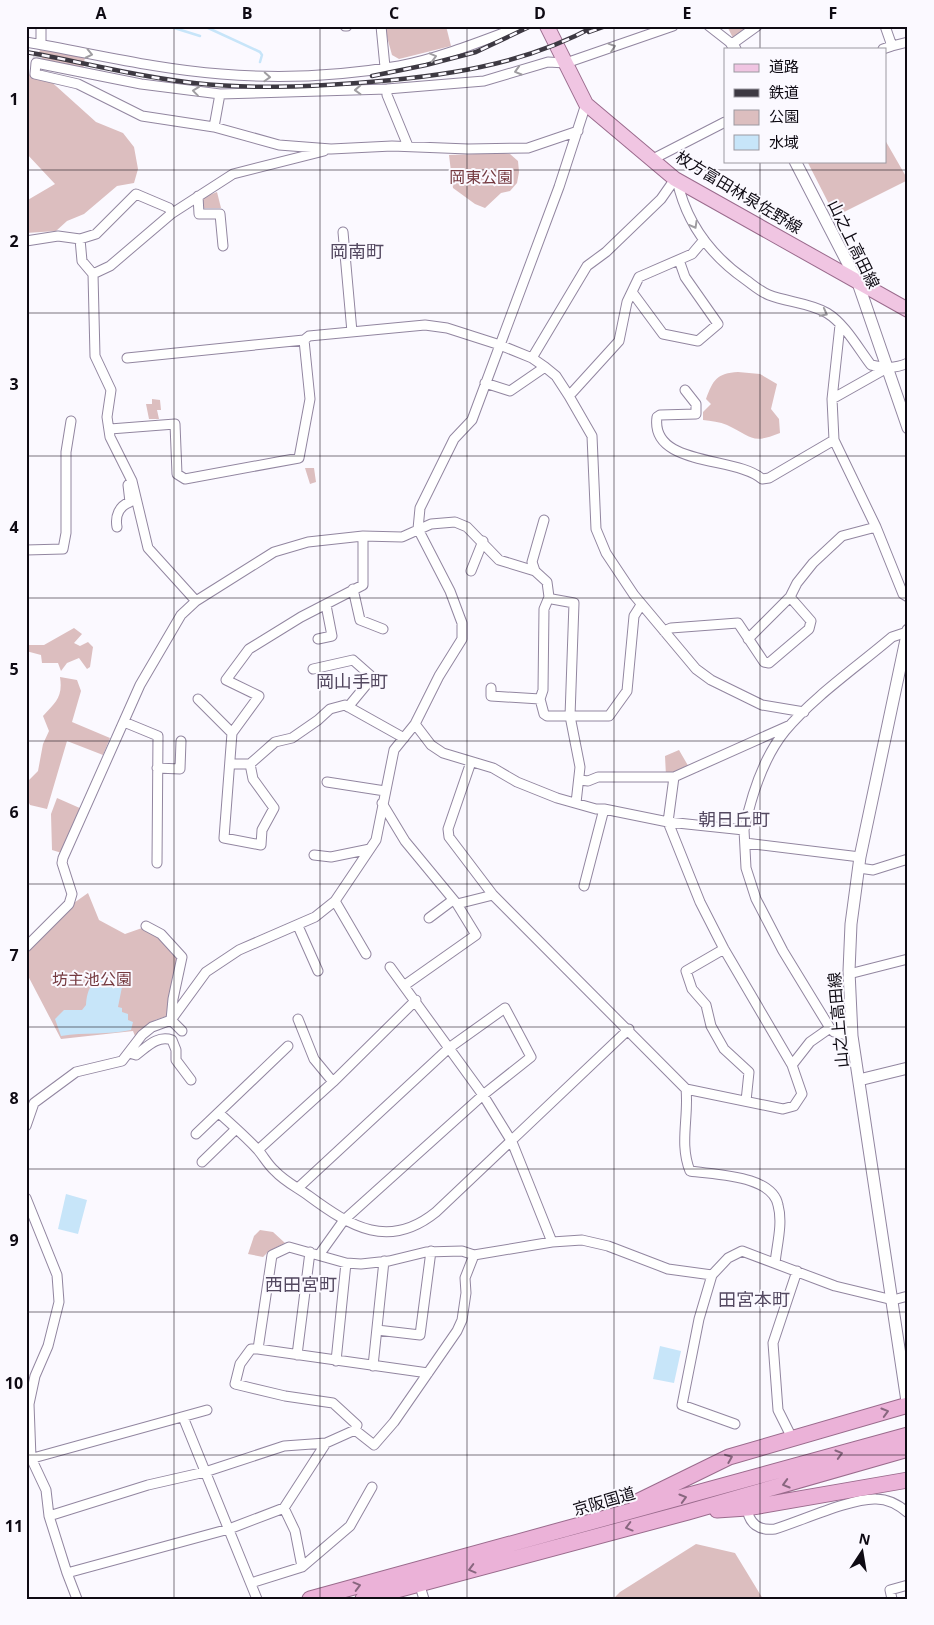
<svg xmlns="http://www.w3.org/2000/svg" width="934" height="1625" font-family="'Open Sans','Noto Sans JP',sans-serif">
<rect width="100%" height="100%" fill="#fbf9ff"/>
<path fill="#dcbebf" d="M 384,26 L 446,26 L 451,46 L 399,59 L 392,55 Z
M 727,26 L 750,29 L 733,38 Z
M 41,47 L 85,57 L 83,69 L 37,58 Z
M 26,74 L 46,77 L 96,122 L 123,133 L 134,147 L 138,169 L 134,183 L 117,186 L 84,214 L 67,221 L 56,231 L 26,233 L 26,201 L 55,184 L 26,153 Z
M 885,140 L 908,180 L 838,215 L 830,206 L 807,161 L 885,161 Z
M 503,153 L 510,154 L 518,161 L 519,172 L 517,183 L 510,191 L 501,193 L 485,208 L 475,204 L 453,188 L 449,155 Z
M 217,192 L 221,208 L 204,208 L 202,198 Z
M 738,372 L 760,374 L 777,384 L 771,409 L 779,419 L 780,433 C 751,445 751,436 727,425 C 720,422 711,421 703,420 L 703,412 L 711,404 L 706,399 C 713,380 717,373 738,372 Z
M 152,399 L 160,400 L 161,410 L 157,410 L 159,419 L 149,419 L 146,404 L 152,404 Z
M 305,468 L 314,468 L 316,482 L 310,484 Z
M 74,628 L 82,634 L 74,643 L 80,646 L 88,642 L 93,647 L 90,667 L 87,669 L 79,658 L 67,663 L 61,671 L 58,663 L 42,663 L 41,655 L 26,651 L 26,645 L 44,645 Z
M 60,677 L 77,680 L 81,691 L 72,722 L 110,738 L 103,755 L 67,741 L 47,809 L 30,805 L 26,797 L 26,783 L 38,771 L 43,744 L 49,731 L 43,716 C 56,702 63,697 60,677 Z
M 679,750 L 690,769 L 666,776 L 665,756 Z
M 57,798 L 82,809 L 65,854 L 52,850 L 51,814 Z
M 88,893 L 99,920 L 125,934 L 142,928 L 161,939 L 178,960 L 167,1016 L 155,1020 L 135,1036 L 133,1031 L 61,1039 L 26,972 L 26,950 L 71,905 Z
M 260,1230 L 273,1232 L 285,1243 L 269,1251 L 263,1257 L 248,1254 L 254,1236 Z
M 696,1544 L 735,1553 L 763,1599 L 613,1599 L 620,1592 Z"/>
<path fill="#c7e5f9" d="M 107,977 L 117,980 L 122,987 L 118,1007 L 122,1008 L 122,1012 L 128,1014 L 128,1020 L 133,1022 L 131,1030 C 108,1035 85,1032 61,1036 L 55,1019 L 64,1010 L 82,1010 L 86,1005 C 87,990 91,980 107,977 Z
M 66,1194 L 87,1200 L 78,1234 L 58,1229 Z
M 660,1346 L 681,1351 L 674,1383 L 653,1379 Z"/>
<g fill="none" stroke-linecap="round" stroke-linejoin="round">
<path stroke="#c7e5f9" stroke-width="2.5" d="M 168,26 L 200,36
M 206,27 L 260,52 L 262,55 L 260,62"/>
<path stroke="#d7d5dc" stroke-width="9" stroke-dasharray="9 4.5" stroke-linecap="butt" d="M 36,63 L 41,44
M 385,67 L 387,89"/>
<defs>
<path id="minor" d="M 41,26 L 41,44
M 345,26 L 347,26
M 381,26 L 385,67
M 709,26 L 732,44 L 757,26
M 26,42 C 91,53 155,69 221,74 C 279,79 341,76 399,66 C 440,58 482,41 522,26
M 892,46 L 908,42
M 883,49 L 892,46 L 885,26
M 387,89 L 387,95 L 408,146
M 214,127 L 220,94
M 578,131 L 528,148 L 468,149 L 392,146 L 331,149 L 279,145 L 214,127 L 142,116 L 78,84 L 35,74 L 36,63 L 141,84 L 220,94 L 387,89 L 484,81 L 548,62 L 566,63 L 673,26
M 653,159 L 725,122
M 677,180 C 686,222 710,255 746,280 C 753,285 761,292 769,295 C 787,302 811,303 827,313 C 845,324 858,348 871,365 C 885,368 894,369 908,363
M 198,196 L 199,214 L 220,214 L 223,246
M 343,232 L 352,332
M 80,239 L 82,261 L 93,274
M 26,241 L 58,236 L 80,239 L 96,234 L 136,194 L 169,208 L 171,214
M 93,274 L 95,356 L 111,390 L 107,417 L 110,437 L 132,481 L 148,548 L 196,601
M 93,274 L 110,266 L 171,214 L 233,174 L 324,151
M 632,292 L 663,334 L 698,341 L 718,324 L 685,277 L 679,260
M 840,325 L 832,399 L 834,440 L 876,527 L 903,594 L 908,597
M 127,358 L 304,340 L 309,336 L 425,325 L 447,328 L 500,345 L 532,358 L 545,367 L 556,376 L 569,396 L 592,436 L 596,529 L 606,553 L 634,595 L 696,669 L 711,680 L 762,705 L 804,712
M 532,358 L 587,266 L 606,252 L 661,199 L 675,179
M 485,383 L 510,391 L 545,367
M 685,390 L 696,404 L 696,414 L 660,415 L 657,417 C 650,467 737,456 762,479 L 769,478 L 834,440
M 569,396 L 619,341 L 627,302 L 639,277 L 692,254 L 703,241
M 832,399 L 887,368
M 110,429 L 175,424 L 177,474 L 185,479 L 299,458 L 310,399 L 304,340
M 117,527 C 115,516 119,506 130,502 L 128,485 L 132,481
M 363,536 L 363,585 L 301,617 L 249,649 L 226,680 L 259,696 L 232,733 L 224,838 L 261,845 L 262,830 L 274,808 L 253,779 L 250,764 L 275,742 L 292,738 L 318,720 L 330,709 L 345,705 L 404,738
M 26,550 L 63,549 L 66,533 L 66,452 L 71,421
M 471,571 L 483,541
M 535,571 L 532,562 L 544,520
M 353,589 L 360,620 L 383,629
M 549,597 L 552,599 L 574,603 L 570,716 L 609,716 L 627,691 L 634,616 L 641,605
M 664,631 L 671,628 L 738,623 L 764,662 L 769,663 L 809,629 L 811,621 L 790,597
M 318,639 L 332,636 L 326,605
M 748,639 L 790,597 L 797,583 L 813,563 L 842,536 L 876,527
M 313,669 L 353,660 L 370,675 L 367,684 L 348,707
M 491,688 L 491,696 L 540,699
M 198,699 L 232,733
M 124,722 L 158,736 L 157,863
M 415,724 L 431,745 L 443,753 L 493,768 L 517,782 L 557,798 L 596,809 L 604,809 L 668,822 L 744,830 C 751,797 763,758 785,731 C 812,698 858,666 892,637 L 907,632
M 471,762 L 448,829 L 449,837 L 493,895 L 686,1089 C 689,1117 679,1144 690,1171 C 715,1175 772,1175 778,1205 C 783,1223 777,1244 775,1263
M 230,764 L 250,764
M 157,768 L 180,769 L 181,741
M 674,777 L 668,822 L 700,902 L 724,949 L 792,1065 L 802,1094 L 794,1106 L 783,1109 L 686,1089
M 580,780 L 588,781 L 598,777 L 674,777 L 788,726
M 327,782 L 385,791
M 382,803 L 405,841 L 457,904 L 493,895
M 744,830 L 746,868 L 756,899 L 783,951 L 830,1028 L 834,1032 L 852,1036
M 745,843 L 860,857
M 314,855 L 331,857 L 370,849
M 859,868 L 873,870 L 908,859
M 584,886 L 604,809
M 335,901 L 366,954
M 429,918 L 453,900
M 146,926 L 161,934 L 182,957 L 173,999 L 171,1020 L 182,1031
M 298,926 L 318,971
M 26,947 L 69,904 L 72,894 L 62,863 L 63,858 L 140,685 L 181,615 L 196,601 L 274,552 L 308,542 L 363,536 L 402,537 L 431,524 L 455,522 L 467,527 L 499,560 L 535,571 L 547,582 L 549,597 L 544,609 L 543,690 L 540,699 L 544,714 L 547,716 L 570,716 L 580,767 L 576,803
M 724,949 L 686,971 L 692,989 L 706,1005 L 711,1026 L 724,1049 L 749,1072 L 746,1101
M 390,967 L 483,1095 L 512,1142 L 552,1242
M 849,974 L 908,959
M 405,985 L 476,935 L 457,904
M 298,1019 L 314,1059 L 333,1082
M 129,1053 L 136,1055 C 147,1047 157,1035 172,1040 L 176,1050 L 176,1060 L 191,1080
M 792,1065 L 810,1042 L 830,1028
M 219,1113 C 232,1125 246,1137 258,1150 C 264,1157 268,1165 275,1171 C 284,1181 298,1188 309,1196 C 351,1227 389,1250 436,1212 L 629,1029
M 26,1126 L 34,1103 L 76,1072 L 122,1061 L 142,1035 L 152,1027 L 171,1020 L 206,972 L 239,950 L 315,917 L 335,901 L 376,840 L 394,750 L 415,724 L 439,676 L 462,639 L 462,623 L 450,591 L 418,529 L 420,508 L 454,439 L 472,420 L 559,187 L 586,104
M 196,1134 L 288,1046
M 258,1150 L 333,1082 L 416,1000
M 202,1162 L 236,1129
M 298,1188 L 449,1048 L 505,1008 L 531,1057 L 483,1095 L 344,1220 L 319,1255
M 26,1198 L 57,1275 L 59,1302 L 48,1346 L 35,1376 L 29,1404 L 31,1458 L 46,1490 L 49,1516 L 67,1573 L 77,1599
M 377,1330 L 420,1335 L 431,1251
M 258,1349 L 251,1349 L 240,1364 L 235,1384 L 285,1396 L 333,1403 L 357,1425 L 355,1430
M 297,1355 L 310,1252
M 336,1361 L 346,1263
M 373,1366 L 384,1261
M 428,1373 L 258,1349 L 272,1255 L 289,1247 L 346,1263 L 361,1264 L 389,1261 L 426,1252 L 462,1251 L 474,1255 L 552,1242 L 582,1240 L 608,1246 L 668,1269 L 712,1275
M 183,1417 L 257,1599
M 735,1424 L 682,1405 L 699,1319 L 712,1275 L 728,1258 L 742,1251 L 835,1286 L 893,1300 L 908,1296
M 792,1438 L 778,1410 L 773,1343 L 797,1271
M 26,1460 L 207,1410
M 747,1508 C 749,1524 759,1531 775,1529 C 801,1521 851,1498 876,1499 C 888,1499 899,1505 908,1513
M 49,1516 L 148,1485 L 205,1472 L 284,1446 L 326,1443
M 302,1567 L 295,1531 L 284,1508 L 326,1443 L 355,1430 L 374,1445 L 394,1422 L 457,1331 L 462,1320 L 466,1293 L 465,1278 L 474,1255
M 67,1573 L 229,1529 L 284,1508
M 251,1583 L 302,1567 L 350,1526 L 372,1487
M 419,1583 L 424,1599
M 892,1599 L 890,1590 L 908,1585"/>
<path id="tertiary" d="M 732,44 L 735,49
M 795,161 L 858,283 L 908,428
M 908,630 L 860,857 L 851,924 L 849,971 L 852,1036 L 908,1408
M 859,1080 L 908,1068"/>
<path id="primary" d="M 547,26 L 586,104 L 675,179 L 908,310"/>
<path id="trunk" d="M 637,1502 L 729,1457 L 908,1405
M 717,1510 L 747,1508 L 908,1480
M 310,1599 L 908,1435
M 363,1599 L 688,1512 L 908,1449"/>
</defs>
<use href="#minor" stroke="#9286a0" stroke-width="11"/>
<use href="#tertiary" stroke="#9286a0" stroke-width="13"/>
<use href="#primary" stroke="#9a6b8d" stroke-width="16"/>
<use href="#trunk" stroke="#9a6b8d" stroke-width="17"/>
<use href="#minor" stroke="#fff" stroke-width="9"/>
<use href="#tertiary" stroke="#fff" stroke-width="11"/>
<use href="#primary" stroke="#f0c5e2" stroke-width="14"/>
<use href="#trunk" stroke="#ebb2d8" stroke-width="15"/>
<defs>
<path id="rail" d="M 589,32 L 606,26
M 26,52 C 82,62 138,77 194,83 C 249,89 302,87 357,83 C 439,77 522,66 595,26
M 372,76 L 426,65 L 476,52 L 531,26"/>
</defs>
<use href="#rail" stroke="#3d3942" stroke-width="4.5"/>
<use href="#rail" stroke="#fbf9ff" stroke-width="2.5" stroke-dasharray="8" stroke-linecap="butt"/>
</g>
<defs><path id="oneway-chevron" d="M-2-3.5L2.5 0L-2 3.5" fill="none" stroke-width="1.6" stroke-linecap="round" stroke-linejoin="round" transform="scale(1.25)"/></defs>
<g stroke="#9f9da1">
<use href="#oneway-chevron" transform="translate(612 47) rotate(-19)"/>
<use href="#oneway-chevron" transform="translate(89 54) rotate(12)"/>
<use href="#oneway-chevron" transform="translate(433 57) rotate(-15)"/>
<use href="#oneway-chevron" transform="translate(518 71) rotate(163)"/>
<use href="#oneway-chevron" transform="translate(267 77) rotate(3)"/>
<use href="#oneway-chevron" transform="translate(358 90) rotate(178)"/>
<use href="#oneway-chevron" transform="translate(196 91) rotate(-173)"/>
<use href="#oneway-chevron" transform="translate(694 225) rotate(61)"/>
<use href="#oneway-chevron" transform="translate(824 313) rotate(28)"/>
</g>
<g stroke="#88667f">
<use href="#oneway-chevron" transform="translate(885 1412) rotate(-16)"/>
<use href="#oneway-chevron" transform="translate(839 1454) rotate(-16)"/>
<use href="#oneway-chevron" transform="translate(729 1458) rotate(-22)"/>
<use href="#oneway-chevron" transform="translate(786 1484) rotate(164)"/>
<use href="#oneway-chevron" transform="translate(683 1498) rotate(-16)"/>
<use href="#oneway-chevron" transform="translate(629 1527) rotate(165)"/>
<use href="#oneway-chevron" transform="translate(472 1569) rotate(165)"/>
<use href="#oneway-chevron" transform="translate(357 1586) rotate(-15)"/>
</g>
<path fill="none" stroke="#0e0a13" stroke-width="1" stroke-opacity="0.55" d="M 174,26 L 174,1599M 320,26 L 320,1599M 467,26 L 467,1599M 614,26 L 614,1599M 760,26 L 760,49M 760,161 L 760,1599M 26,170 L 908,170M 26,313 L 908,313M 26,456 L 908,456M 26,598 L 908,598M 26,741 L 908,741M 26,884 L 908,884M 26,1027 L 908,1027M 26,1169 L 908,1169M 26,1312 L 908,1312M 26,1455 L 908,1455"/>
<g text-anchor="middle" stroke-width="4" stroke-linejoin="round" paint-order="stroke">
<g font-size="16" fill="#753a40" stroke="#fbf9ff">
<text x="481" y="183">岡東公園</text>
<text x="92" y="985">坊主池公園</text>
</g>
<g font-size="16" fill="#0e0a13" stroke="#fbf9ff">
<text transform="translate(739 192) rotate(31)" y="6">枚方富田林泉佐野線</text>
<text transform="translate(854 244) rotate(64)" y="6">山之上高田線</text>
<text transform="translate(838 1020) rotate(-95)" y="6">山之上高田線</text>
<text transform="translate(604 1501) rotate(-16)" y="6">京阪国道</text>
</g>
<g font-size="18" fill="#534860" stroke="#fbf9ff">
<text x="357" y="258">岡南町</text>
<text x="352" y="688">岡山手町</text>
<text x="734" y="826">朝日丘町</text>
<text x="301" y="1291">西田宮町</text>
<text x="754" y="1306">田宮本町</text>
</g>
</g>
<rect width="934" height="1625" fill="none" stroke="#fbf9ff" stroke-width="55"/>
<rect x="724" y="48" width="162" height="115" fill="#fbf9ff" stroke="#9c99a1"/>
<rect x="734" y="64" width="25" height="8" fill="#f0c5e2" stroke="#9c99a1"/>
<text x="769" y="72" font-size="15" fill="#0e0a13">道路</text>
<rect x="734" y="89" width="25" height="8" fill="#3d3942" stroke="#9c99a1"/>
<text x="769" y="98" font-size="15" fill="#0e0a13">鉄道</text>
<rect x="734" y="110" width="25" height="15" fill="#dcbebf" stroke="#9c99a1"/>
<text x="769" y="122" font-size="15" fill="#0e0a13">公園</text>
<rect x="734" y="135" width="25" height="15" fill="#c7e5f9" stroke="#9c99a1"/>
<text x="769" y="148" font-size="15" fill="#0e0a13">水域</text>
<g transform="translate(862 1552) rotate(12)" stroke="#fbf9ff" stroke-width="4" paint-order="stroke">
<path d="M0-4L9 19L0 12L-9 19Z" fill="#0e0a13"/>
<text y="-8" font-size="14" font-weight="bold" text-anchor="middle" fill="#0e0a13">N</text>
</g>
<rect x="28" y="28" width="878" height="1570" fill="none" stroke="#0e0a13" stroke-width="2"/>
<g font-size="16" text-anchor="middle" font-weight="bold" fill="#0e0a13">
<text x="101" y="19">A</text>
<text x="247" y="19">B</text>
<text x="394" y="19">C</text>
<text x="540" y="19">D</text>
<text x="687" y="19">E</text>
<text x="833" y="19">F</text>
<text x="14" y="105">1</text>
<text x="14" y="247">2</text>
<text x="14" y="390">3</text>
<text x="14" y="533">4</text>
<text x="14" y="675">5</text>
<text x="14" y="818">6</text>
<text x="14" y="961">7</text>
<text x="14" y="1104">8</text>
<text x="14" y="1246">9</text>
<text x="14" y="1389">10</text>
<text x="14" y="1532">11</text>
</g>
</svg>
